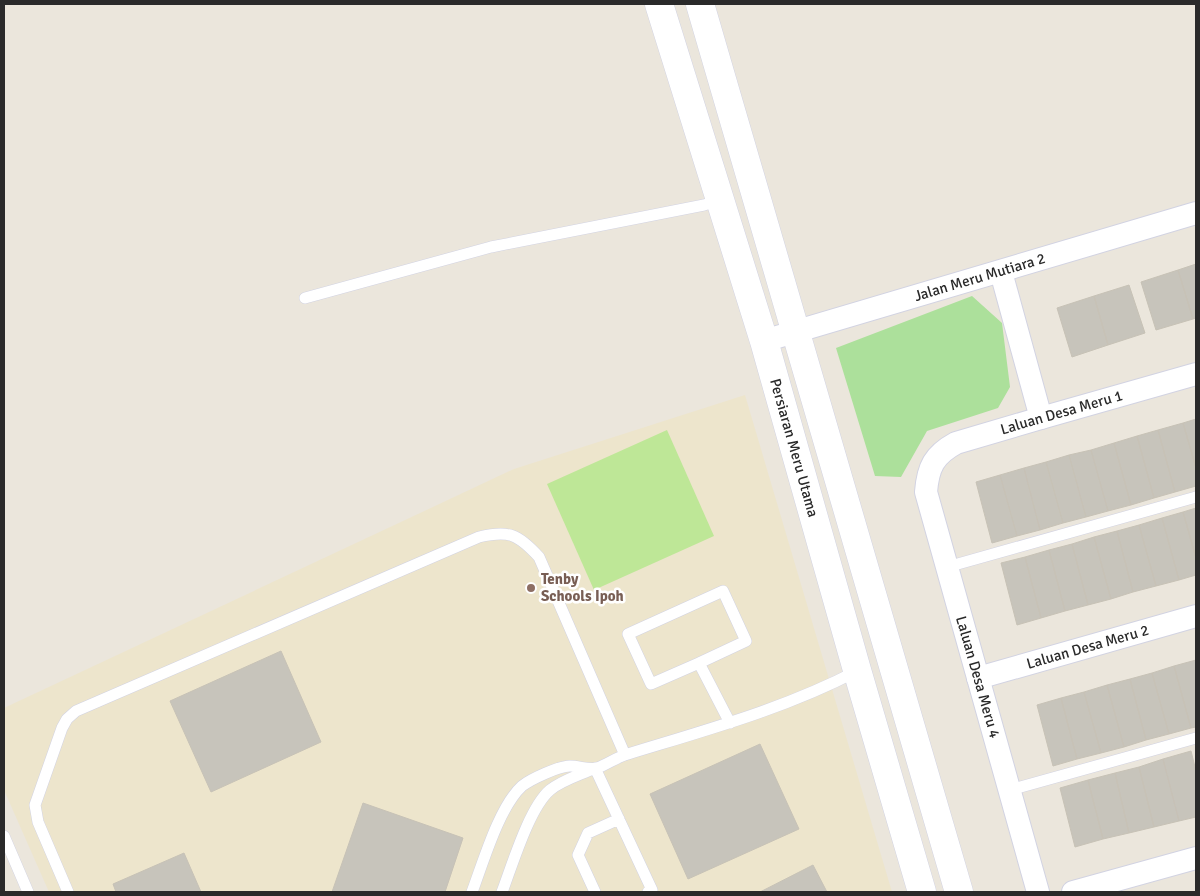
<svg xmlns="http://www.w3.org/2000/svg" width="1200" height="896" font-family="Signika,sans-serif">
<rect width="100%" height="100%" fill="#ebe6dc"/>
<path fill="#ede5cc" d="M 745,395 L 892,892 L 49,892 L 4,790 L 4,708 L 514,469 Z"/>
<path fill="#ace09b" d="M 972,296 L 1002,323 L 1010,387 L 998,408 L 927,431 L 901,477 L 875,476 L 836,348 Z"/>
<path fill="#bee797" d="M 667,430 L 714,536 L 594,590 L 547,484 Z"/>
<path fill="#c7c4bb" stroke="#c7c2b6" d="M 1196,264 L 1196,318 L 1193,319 L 1178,270 Z
M 1178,270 L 1193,319 L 1156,330 L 1141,282 Z
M 1129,285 L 1145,333 L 1108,345 L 1094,296 Z
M 1094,296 L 1108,345 L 1072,357 L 1057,308 Z
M 1196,419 L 1196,468 L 1183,423 Z
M 1183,423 L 1196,468 L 1196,486 L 1175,492 L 1158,430 Z
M 1158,430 L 1175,492 L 1154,498 L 1137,436 Z
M 1137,436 L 1154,498 L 1131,505 L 1114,443 Z
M 1114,443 L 1131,505 L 1108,511 L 1091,450 Z
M 1091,450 L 1108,511 L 1086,517 L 1069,455 Z
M 1069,455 L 1086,517 L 1063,523 L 1046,462 Z
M 1046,462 L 1063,523 L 1040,530 L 1024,468 Z
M 1024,468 L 1040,530 L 1017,536 L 1000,475 Z
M 1000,475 L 1017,536 L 992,543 L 976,482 Z
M 1196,508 L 1196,558 L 1183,512 Z
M 1183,512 L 1196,558 L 1196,575 L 1179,580 L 1162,518 Z
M 1162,518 L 1179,580 L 1156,586 L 1139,525 Z
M 1139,525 L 1156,586 L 1133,592 L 1117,531 Z
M 1117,531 L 1133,592 L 1111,599 L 1094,537 Z
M 1094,537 L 1111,599 L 1088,605 L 1072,544 Z
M 1072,544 L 1088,605 L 1065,611 L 1049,550 Z
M 1049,550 L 1065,611 L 1041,618 L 1025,557 Z
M 1025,557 L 1041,618 L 1017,625 L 1001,563 Z
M 281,651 L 321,742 L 211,792 L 170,701 Z
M 1196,660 L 1196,727 L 1191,728 L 1174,666 Z
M 1174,666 L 1191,728 L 1169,734 L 1152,673 Z
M 1152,673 L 1169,734 L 1146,740 L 1130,679 Z
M 1130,679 L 1146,740 L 1124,747 L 1107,685 Z
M 1107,685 L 1124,747 L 1101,753 L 1084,692 Z
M 1084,692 L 1101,753 L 1077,759 L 1061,698 Z
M 1061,698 L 1077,759 L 1053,766 L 1037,705 Z
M 760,744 L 799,829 L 688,879 L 650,794 Z
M 1191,751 L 1196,771 L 1196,817 L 1179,821 L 1163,759 Z
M 1163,759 L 1179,821 L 1154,827 L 1139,767 Z
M 1139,767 L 1154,827 L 1129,833 L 1115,773 Z
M 1115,773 L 1129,833 L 1103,839 L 1088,780 Z
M 1088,780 L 1103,839 L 1075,847 L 1060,788 Z
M 363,803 L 463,838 L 445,892 L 332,892 Z
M 184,853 L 201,892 L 116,892 L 113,884 Z
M 813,865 L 827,892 L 760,892 Z"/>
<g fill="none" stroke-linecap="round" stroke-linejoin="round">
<defs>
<path id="service" d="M 305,298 L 491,247 L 704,205 L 720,200
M 947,567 L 1196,497
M 699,663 L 651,684 L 628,634 L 723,591 L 746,641 L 699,663 L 730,723
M 1010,790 L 1196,738
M 4,836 L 28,892
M 68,892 L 38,822 L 35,805 L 62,728 L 67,719 L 76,711 L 479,537 C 509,530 518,534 539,557 L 625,755
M 472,892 C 483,863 499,807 522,786 C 531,779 559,766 570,766 C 579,766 589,770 597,768 C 608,764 617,757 628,754 C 706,730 784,709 857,671
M 502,892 C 512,866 529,808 550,790 C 562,780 580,775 595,768 L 652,890 L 648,892
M 595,892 L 578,855 L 588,833 L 619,819"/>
<g id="minor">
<path d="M 1001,272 L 1041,418"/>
<path id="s1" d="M 764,341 L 1196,213"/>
<path id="s2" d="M 978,678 L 1196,616"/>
<path id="s3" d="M 1038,892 L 926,492 C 928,467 934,455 956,443 L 1041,418 L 1196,374"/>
<path d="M 1073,892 L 1196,858"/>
</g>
<g id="secondary">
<path id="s4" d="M 659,4 L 764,341 L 857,670 L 922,892"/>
<path d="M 700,4 L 959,892"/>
</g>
</defs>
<use href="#service" stroke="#d2d3e2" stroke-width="12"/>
<use href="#minor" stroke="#d2d3e2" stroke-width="24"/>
<use href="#secondary" stroke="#d2d3e2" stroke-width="29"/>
<use href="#service" stroke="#fff" stroke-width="11"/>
<use href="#minor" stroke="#fff" stroke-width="22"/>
<use href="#secondary" stroke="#fff" stroke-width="28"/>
</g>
<circle fill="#8d6e63" stroke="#fff" stroke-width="2" cx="531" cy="588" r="5"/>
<g text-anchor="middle" stroke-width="5" stroke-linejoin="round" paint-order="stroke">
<g font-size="15" fill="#2a2a2a" stroke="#fff">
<text dy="5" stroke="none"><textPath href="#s1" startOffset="225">Jalan Meru Mutiara 2</textPath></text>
<text dy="5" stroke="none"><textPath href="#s3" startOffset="586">Laluan Desa Meru 1</textPath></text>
<text dy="5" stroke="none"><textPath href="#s4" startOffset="464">Persiaran Meru Utama</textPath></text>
<text dy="5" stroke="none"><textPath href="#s2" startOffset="114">Laluan Desa Meru 2</textPath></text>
<text transform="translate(978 677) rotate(74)" y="5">Laluan Desa Meru 4</text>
</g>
<g font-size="15" font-weight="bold" fill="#785e54" stroke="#fff" text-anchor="start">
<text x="541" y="584">Tenby<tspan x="541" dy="17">Schools Ipoh</tspan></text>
</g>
</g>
<rect width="1200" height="896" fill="none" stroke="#2a2a2a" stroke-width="10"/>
</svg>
